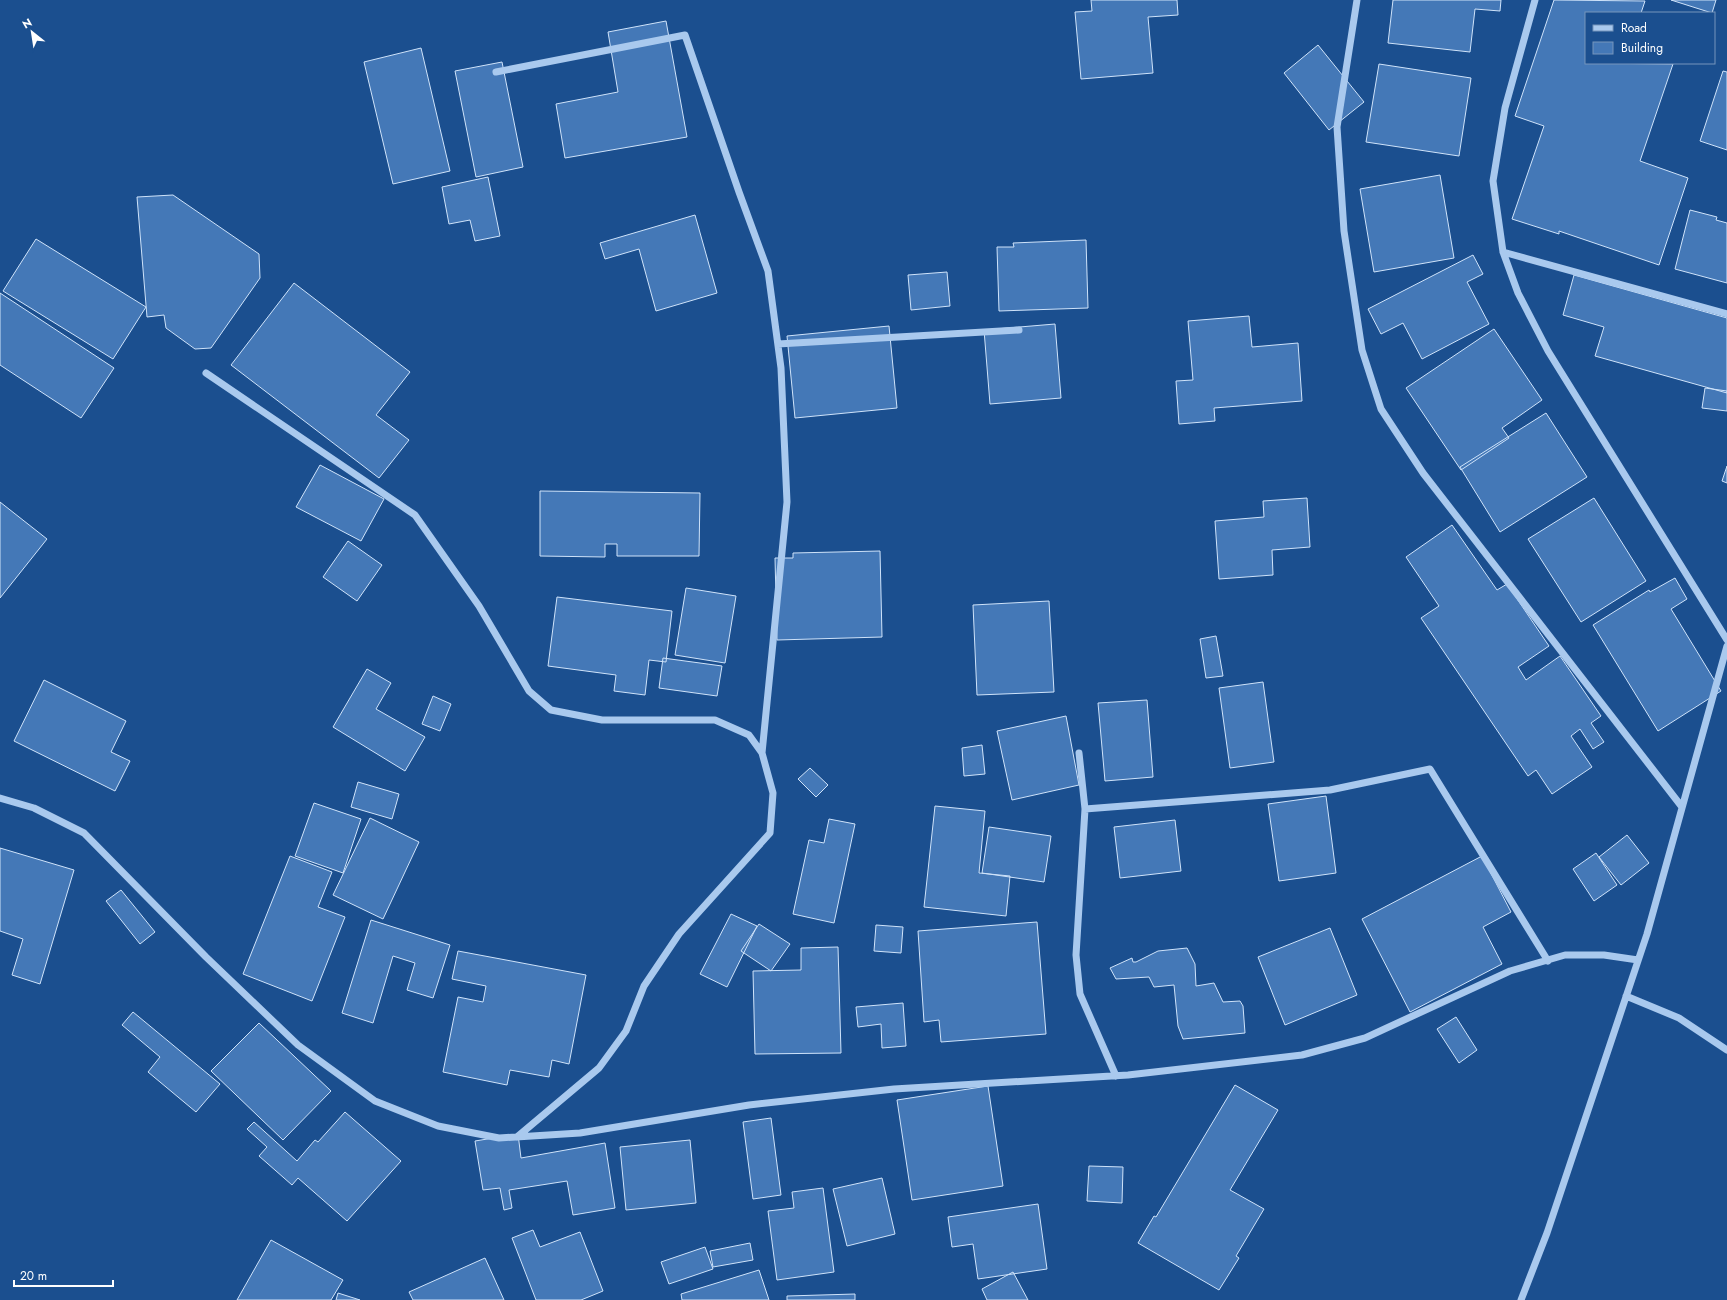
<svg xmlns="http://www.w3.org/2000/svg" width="1727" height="1300" font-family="Jost,sans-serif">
<rect width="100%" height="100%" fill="#1b4f8f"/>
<path fill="#4478b7" stroke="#cfe3fa" d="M 1091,0 L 1177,0 L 1178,15 L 1148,17 L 1153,73 L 1081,79 L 1075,12 L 1092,11 Z
M 1393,0 L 1501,0 L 1500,11 L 1475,9 L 1470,52 L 1388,43 Z
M 1554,0 L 1645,1 L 1641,13 L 1586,13 L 1586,63 L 1673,64 L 1640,161 L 1688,178 L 1659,265 L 1559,231 L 1559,234 L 1512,219 L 1544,126 L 1515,116 Z
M 1671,0 L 1716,0 L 1712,13 Z
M 666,21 L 687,137 L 565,158 L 556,104 L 618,92 L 608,32 Z
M 1318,45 L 1364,102 L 1329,130 L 1284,73 Z
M 421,48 L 450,171 L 393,184 L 364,62 Z
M 502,62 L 523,167 L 476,177 L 455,71 Z
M 1379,64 L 1471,78 L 1459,156 L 1366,142 Z
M 1723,71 L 1727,72 L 1727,150 L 1700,141 Z
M 1440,175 L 1454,258 L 1374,272 L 1360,189 Z
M 488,177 L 500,236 L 475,241 L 470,220 L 449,224 L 442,187 Z
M 173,195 L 259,254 L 260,278 L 211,348 L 195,349 L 166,328 L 164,315 L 147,317 L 137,197 Z
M 1690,210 L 1717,217 L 1716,220 L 1727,223 L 1727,283 L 1675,269 Z
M 695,215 L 717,293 L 656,311 L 639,249 L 605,259 L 600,243 Z
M 36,239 L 146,307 L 113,359 L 3,291 Z
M 1086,240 L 1088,308 L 999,311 L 997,247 L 1014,247 L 1013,243 Z
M 1473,255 L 1483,274 L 1467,282 L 1489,324 L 1422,359 L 1403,323 L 1381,334 L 1368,309 Z
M 947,272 L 950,306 L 911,310 L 908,275 Z
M 1574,275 L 1727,318 L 1727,393 L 1595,356 L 1604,327 L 1563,315 Z
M 294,283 L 410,372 L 376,415 L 409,440 L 379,478 L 231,365 Z
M 0,293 L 114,368 L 81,418 L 0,365 Z
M 1249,316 L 1252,347 L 1298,343 L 1302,401 L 1214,408 L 1215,421 L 1179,424 L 1176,381 L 1193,380 L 1188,321 Z
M 1055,324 L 1061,398 L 990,404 L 984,330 Z
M 889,326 L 897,408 L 795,418 L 787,336 Z
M 1494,329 L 1542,400 L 1502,428 L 1509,438 L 1461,470 L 1406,388 Z
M 1705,388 L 1727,391 L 1727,411 L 1702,408 Z
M 1546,413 L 1587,477 L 1500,532 L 1460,467 Z
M 320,465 L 384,499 L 361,541 L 296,507 Z
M 1727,466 L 1727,483 L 1722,481 Z
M 540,491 L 700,493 L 699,556 L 617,556 L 617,544 L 605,544 L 605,557 L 540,556 Z
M 1307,498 L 1310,547 L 1272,550 L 1273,575 L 1219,579 L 1215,521 L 1264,517 L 1263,501 Z
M 1594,498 L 1646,581 L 1581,622 L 1528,539 Z
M 0,502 L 47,539 L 0,598 Z
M 1452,525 L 1497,590 L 1507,584 L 1549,646 L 1518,667 L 1526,680 L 1560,656 L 1601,716 L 1591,723 L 1604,742 L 1593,749 L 1580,729 L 1571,736 L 1592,767 L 1552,794 L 1536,770 L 1528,776 L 1421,618 L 1439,606 L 1406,557 Z
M 348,541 L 382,565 L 357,601 L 323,577 Z
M 880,551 L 882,637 L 777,640 L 775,558 L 793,558 L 793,553 Z
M 1675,578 L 1687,599 L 1671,609 L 1721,691 L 1658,731 L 1593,625 L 1649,590 L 1650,592 Z
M 686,588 L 736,596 L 725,663 L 675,655 Z
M 557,597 L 672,611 L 666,662 L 649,660 L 645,695 L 614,691 L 616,675 L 548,666 Z
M 1049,601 L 1054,692 L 977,695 L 973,605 Z
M 1216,636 L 1223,676 L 1206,678 L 1200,639 Z
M 663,658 L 722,666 L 717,696 L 659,688 Z
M 367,669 L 391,683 L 376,709 L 425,737 L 405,771 L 333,727 Z
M 44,680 L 126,721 L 111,752 L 130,761 L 115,791 L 14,741 Z
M 1263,682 L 1274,762 L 1230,768 L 1219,688 Z
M 433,696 L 451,704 L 440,731 L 422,724 Z
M 1147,700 L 1153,777 L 1105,781 L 1098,703 Z
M 1066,716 L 1079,785 L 1012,800 L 997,731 Z
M 982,745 L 985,774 L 964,776 L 962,748 Z
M 810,768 L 828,785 L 816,797 L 798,779 Z
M 358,782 L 399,794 L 392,819 L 351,807 Z
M 1326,796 L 1336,873 L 1279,881 L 1268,804 Z
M 314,803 L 361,819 L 343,873 L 295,856 Z
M 935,806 L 985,811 L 979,873 L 1010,876 L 1006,916 L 924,907 Z
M 370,818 L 419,842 L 383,919 L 333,895 Z
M 829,819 L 855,824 L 834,923 L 793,914 L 809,840 L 824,843 Z
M 1175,820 L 1181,871 L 1120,878 L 1114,827 Z
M 989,827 L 1051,836 L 1044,882 L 982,873 Z
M 1627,835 L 1649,863 L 1621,885 L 1599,857 Z
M 0,848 L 74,870 L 40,984 L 12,975 L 23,939 L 0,931 Z
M 1596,853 L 1617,885 L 1594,901 L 1573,869 Z
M 290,856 L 332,872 L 318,907 L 345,917 L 312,1001 L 243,974 Z
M 1482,856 L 1511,912 L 1483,927 L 1502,964 L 1410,1012 L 1362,919 Z
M 121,890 L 155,932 L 140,944 L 106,901 Z
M 731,914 L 757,926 L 727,987 L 700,974 Z
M 371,920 L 450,945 L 433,998 L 407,990 L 415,963 L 393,956 L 373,1023 L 342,1013 Z
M 1037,922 L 1046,1034 L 941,1042 L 939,1020 L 924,1022 L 918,931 Z
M 759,924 L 790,944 L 771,971 L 741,951 Z
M 876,925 L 903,927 L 901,953 L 874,951 Z
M 1330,928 L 1357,995 L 1285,1025 L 1258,957 Z
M 838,947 L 841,1053 L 755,1054 L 753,971 L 801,970 L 801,948 Z
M 1187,948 L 1195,964 L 1196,986 L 1214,983 L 1223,1002 L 1240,1001 L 1243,1006 L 1245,1033 L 1183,1039 L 1178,1026 L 1174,985 L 1154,987 L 1149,977 L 1116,979 L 1110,968 L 1132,958 L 1133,962 L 1136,962 L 1158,951 Z
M 458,951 L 586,975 L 569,1064 L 552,1060 L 549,1077 L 510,1070 L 507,1085 L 443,1072 L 458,997 L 483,1002 L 486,986 L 452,979 Z
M 903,1003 L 906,1046 L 882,1048 L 881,1024 L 858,1027 L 856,1007 Z
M 133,1012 L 220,1084 L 196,1112 L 148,1072 L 160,1057 L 122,1025 Z
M 1456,1017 L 1477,1050 L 1459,1063 L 1437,1029 Z
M 259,1023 L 331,1091 L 283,1140 L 211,1071 Z
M 1235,1085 L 1278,1110 L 1230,1190 L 1264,1209 L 1236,1256 L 1239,1258 L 1219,1290 L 1138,1243 L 1154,1216 L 1156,1217 Z
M 988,1086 L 1003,1186 L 912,1200 L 897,1100 Z
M 345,1112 L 401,1161 L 347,1221 L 298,1178 L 292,1185 L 259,1156 L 267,1147 L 247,1129 L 254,1122 L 297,1161 L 315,1140 L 318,1142 Z
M 771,1118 L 781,1195 L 753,1199 L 743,1122 Z
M 518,1134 L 521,1158 L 605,1143 L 615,1208 L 573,1215 L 567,1181 L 509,1190 L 512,1208 L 504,1210 L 500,1188 L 483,1190 L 475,1141 Z
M 690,1140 L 696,1203 L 626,1210 L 620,1147 Z
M 1089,1166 L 1123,1167 L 1122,1203 L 1087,1201 Z
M 882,1178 L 895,1234 L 847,1246 L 833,1189 Z
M 823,1188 L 834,1272 L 777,1280 L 768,1211 L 794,1208 L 792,1192 Z
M 1038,1204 L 1047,1269 L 978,1279 L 973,1244 L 952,1247 L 948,1217 Z
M 533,1230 L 540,1247 L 580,1232 L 603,1291 L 581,1300 L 536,1300 L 512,1238 Z
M 271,1240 L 343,1280 L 331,1300 L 237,1300 Z
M 750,1243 L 753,1260 L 713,1267 L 710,1251 Z
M 705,1247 L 713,1269 L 669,1284 L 661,1262 Z
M 485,1258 L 504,1300 L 413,1300 L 409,1292 Z
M 759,1270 L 769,1300 L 682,1300 L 681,1294 Z
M 1013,1272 L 1028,1300 L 987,1300 L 982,1289 Z
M 338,1293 L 360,1300 L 336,1300 Z
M 855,1294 L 855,1300 L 787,1300 L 787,1296 Z"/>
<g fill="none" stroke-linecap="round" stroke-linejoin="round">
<path stroke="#a9c9ee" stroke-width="7" d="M 1357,0 L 1337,127 L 1344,231 L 1362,350 L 1381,409 L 1423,473 L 1682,807
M 1535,0 L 1505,108 L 1493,181 L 1503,252 L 1518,293 L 1548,351 L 1727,640
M 496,72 L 685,35 L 739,192 L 768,271 L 781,368 L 787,502 L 762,753
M 1503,252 L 1727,314
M 778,344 L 1019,330
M 206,373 L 415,515 L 479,606 L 529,691 L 551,710 L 602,720 L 715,720 L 749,735 L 762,753 L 773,793 L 770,833 L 679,934 L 644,986 L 626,1031 L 599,1068 L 517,1137
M 1079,753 L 1085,809 L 1076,955 L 1080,994 L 1116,1076
M 0,798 L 34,808 L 84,833 L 206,957 L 298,1045 L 375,1101 L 438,1126 L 499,1138 L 580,1133 L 749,1105 L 894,1089 L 1128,1075 L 1302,1055 L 1365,1038 L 1510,971 L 1565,955 L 1604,955 L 1638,960
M 1085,809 L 1330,790 L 1430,769 L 1548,961
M 1626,996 L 1679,1018 L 1727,1050
M 1521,1300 L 1547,1233 L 1647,934 L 1727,646"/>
</g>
<rect x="1585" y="12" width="130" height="52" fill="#1b4f8f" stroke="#7695bc"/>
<rect x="1593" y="25" width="20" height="6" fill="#a9c9ee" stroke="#7695bc"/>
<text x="1621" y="32" font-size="12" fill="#ffffff">Road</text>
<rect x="1593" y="42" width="20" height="12" fill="#4478b7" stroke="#7695bc"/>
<text x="1621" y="52" font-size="12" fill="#ffffff">Building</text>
<g transform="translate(32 32) rotate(330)" stroke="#1b4f8f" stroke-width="3" paint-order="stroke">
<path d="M0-3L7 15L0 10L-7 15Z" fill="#ffffff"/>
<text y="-6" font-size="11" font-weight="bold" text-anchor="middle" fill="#ffffff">N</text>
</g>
<path d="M14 1280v6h99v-6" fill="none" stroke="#ffffff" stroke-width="2"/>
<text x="20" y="1280" font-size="12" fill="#ffffff" stroke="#1b4f8f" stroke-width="3" paint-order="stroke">20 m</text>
</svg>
